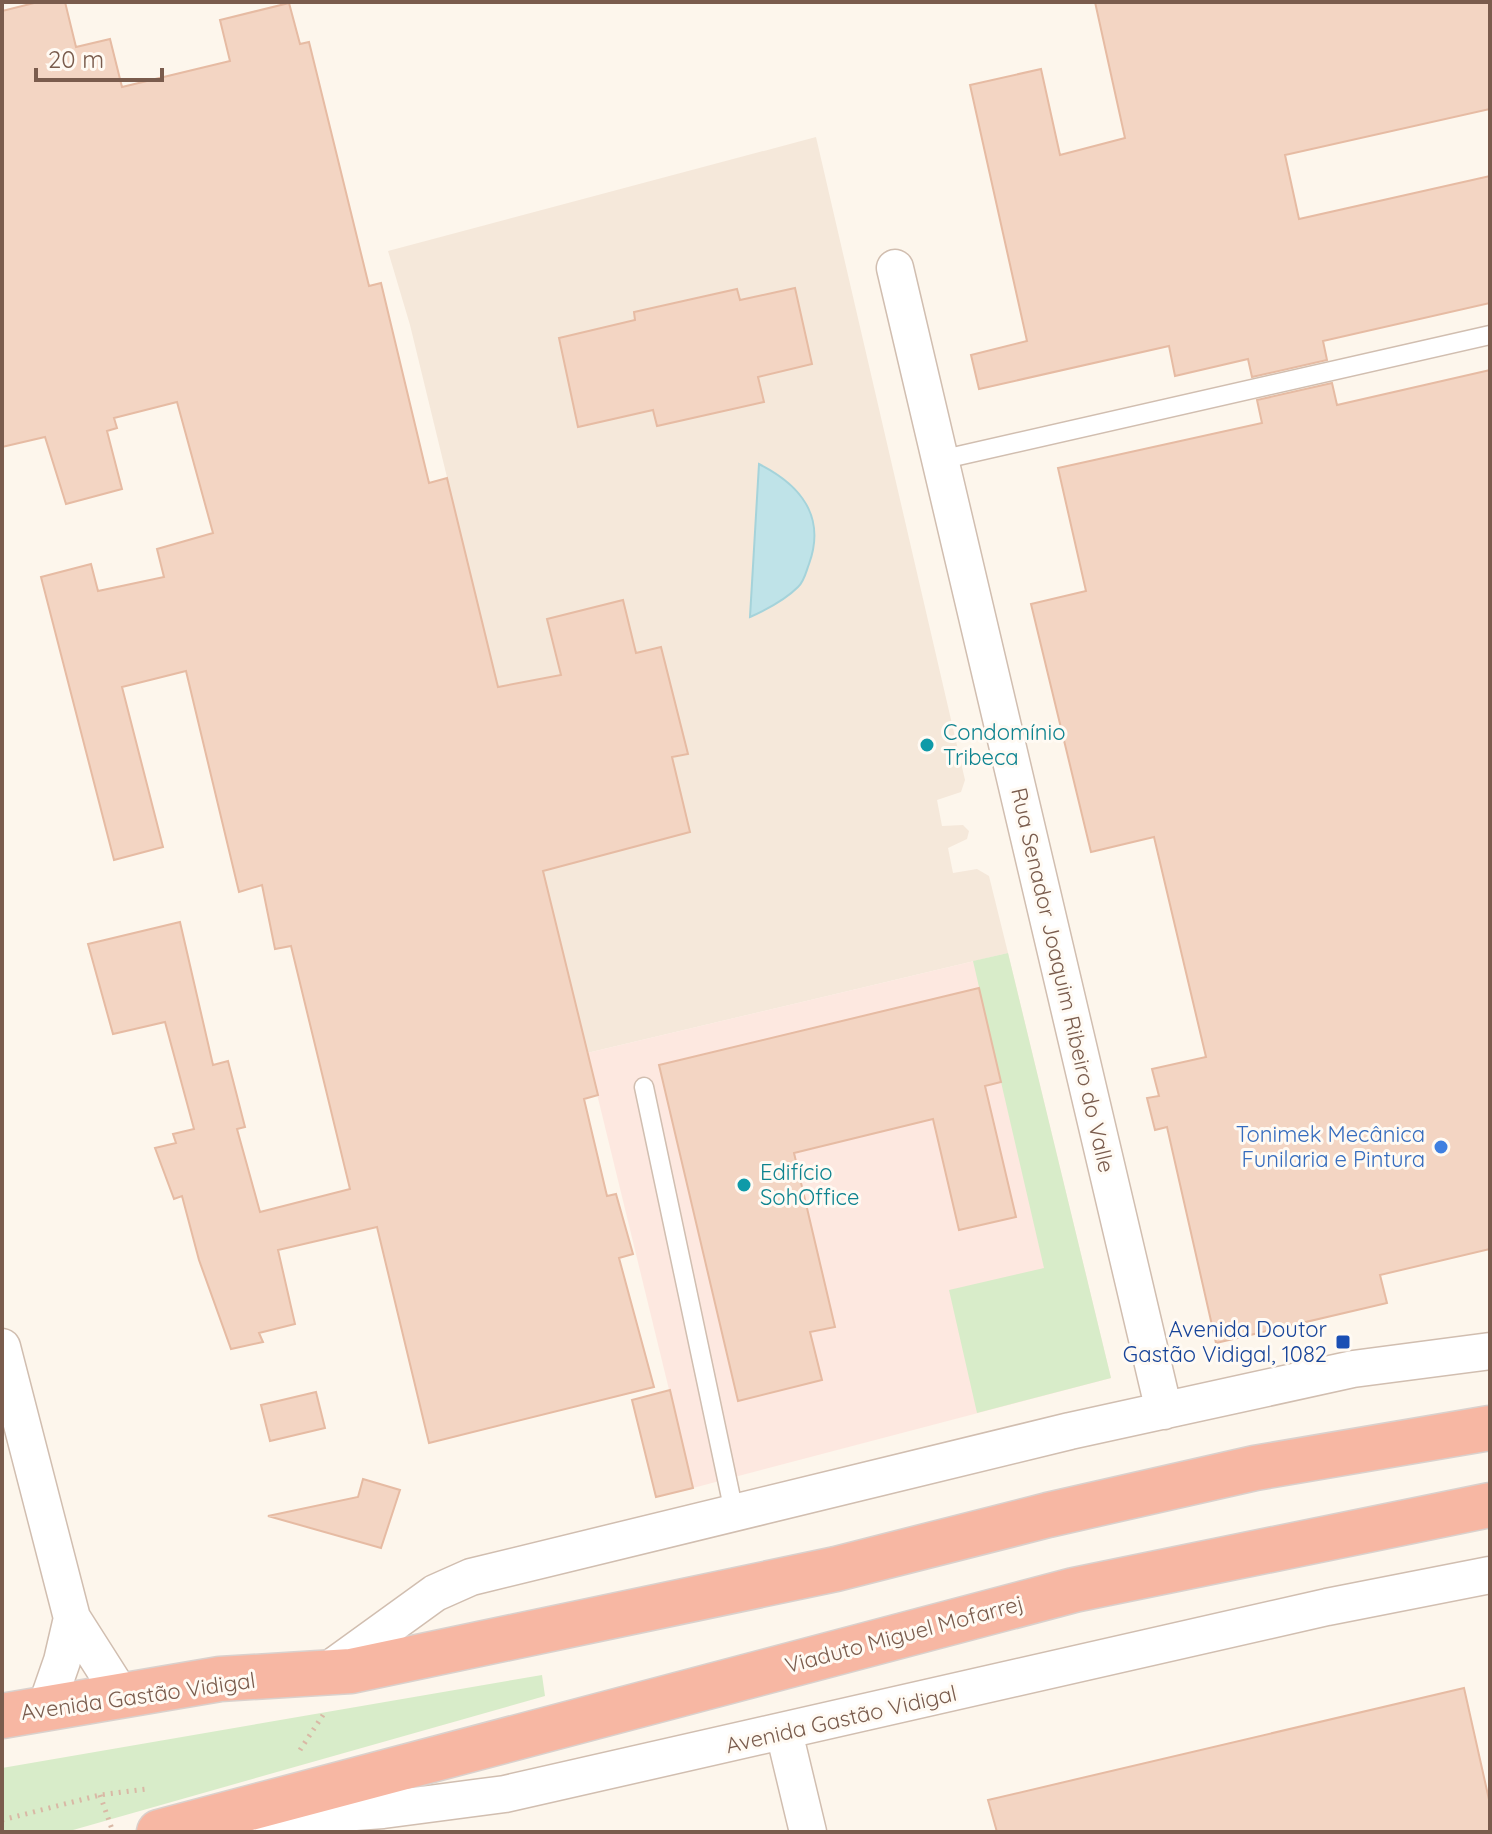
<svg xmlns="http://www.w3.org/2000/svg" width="1492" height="1834" font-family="Quicksand,sans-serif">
<rect width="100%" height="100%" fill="#fdf6ec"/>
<path fill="#f5e8da" d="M 816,137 L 965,780 L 961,792 L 937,800 L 942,826 L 963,825 L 969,831 L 967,839 L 948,848 L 953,873 L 977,869 L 989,876 L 1008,953 L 587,1053 L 410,325 L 388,251 Z"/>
<path fill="#fde8e0" d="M 1008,953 L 1111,1378 L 693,1488 L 587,1053 Z"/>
<path fill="#d8ecc9" d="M 1008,953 L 1111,1378 L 977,1413 L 949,1290 L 1044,1268 L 973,961 Z
M 542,1675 L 545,1696 L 66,1832 L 2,1832 L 2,1768 Z"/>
<path fill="#bfe3e8" stroke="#a5d3da" stroke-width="2" d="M 759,464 C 801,485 826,517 809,564 C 806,572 804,582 798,587 C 785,600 768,609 750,617 Z"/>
<path fill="#f3d5c3" stroke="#e6bba3" stroke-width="2" d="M 38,2 L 65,2 L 76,47 L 110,39 L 122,87 L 230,61 L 220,20 L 289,3 L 300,44 L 309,42 L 369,286 L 381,283 L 429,483 L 447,478 L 498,687 L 561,675 L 547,619 L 623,600 L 636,653 L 661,647 L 688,754 L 672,757 L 690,832 L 543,871 L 598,1095 L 584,1099 L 607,1196 L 616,1194 L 633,1254 L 619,1258 L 654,1387 L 429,1443 L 377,1227 L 278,1250 L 295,1324 L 259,1333 L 263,1342 L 231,1349 L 199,1260 L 182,1196 L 174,1199 L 155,1148 L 176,1143 L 173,1134 L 194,1129 L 165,1022 L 113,1034 L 88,944 L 180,922 L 213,1065 L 228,1061 L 245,1127 L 237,1129 L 260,1212 L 350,1189 L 291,946 L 275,949 L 262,885 L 239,892 L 186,671 L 122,687 L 163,847 L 114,860 L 41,577 L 91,564 L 98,591 L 164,577 L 157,549 L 213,533 L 177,402 L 114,418 L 117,428 L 107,431 L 122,489 L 66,504 L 45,437 L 2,447 L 2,11 Z
M 1095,2 L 1490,2 L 1490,109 L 1285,155 L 1299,219 L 1490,176 L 1490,303 L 1323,341 L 1327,360 L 1252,377 L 1248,359 L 1175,376 L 1169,346 L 979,389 L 971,355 L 1027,341 L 970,85 L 1041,69 L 1060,155 L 1125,138 Z
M 795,288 L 812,364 L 758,377 L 764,402 L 657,426 L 653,410 L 578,427 L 559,338 L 635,320 L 634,312 L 737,289 L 740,300 Z
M 1490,370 L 1490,1249 L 1380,1275 L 1387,1303 L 1216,1343 L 1167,1127 L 1155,1130 L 1147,1098 L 1159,1096 L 1152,1069 L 1206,1057 L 1154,837 L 1091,852 L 1031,604 L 1086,591 L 1058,468 L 1262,423 L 1257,400 L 1332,383 L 1337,405 Z
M 979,988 L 1001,1082 L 985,1086 L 1016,1217 L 959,1230 L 933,1119 L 794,1153 L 835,1327 L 810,1332 L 822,1380 L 738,1401 L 659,1065 Z
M 670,1390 L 693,1488 L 656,1497 L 632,1400 Z
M 316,1392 L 325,1428 L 270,1441 L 261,1405 Z
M 363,1479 L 400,1490 L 381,1548 L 268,1516 L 358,1497 Z
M 1464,1688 L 1490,1804 L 1490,1832 L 997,1832 L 988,1800 Z"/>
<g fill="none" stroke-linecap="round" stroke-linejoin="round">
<defs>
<path id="lane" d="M 940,460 L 1490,335
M 644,1087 L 734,1512"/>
<path id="street" d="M 895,268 L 1164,1411
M 2,1347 L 72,1618 L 121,1695
M 323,1674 L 435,1593 L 471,1577 L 1070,1431 L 1353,1369 L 1490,1351
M 46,1707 L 62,1661 L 72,1618
M 784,1732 L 808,1832
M 260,1819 L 383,1810 L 505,1794 L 1327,1607 L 1490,1575"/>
<path id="highway" d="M 2,1716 L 220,1679 L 351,1671 L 836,1569 L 1048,1515 L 1255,1468 L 1490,1428
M 159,1832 L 1074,1590 L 1490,1505"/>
</defs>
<use href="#lane" stroke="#d1beb0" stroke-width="21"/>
<use href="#street" stroke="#d1beb0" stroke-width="39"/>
<use href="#highway" stroke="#dad1cd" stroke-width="47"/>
<path stroke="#d9b8a5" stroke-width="5" stroke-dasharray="2 6" stroke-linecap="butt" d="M 300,1750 L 323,1715
M 100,1795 L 113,1832
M 2,1820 L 100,1795 L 146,1789"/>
<use href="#lane" stroke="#fff" stroke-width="18"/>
<use href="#street" stroke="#fff" stroke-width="36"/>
<use href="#highway" stroke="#f7b7a3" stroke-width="44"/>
</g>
<g fill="#0f9aa8" stroke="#fffaf3" stroke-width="3">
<circle cx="927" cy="745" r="8"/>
<circle cx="744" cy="1185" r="8"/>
</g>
<circle fill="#3f7fe0" stroke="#fffaf3" stroke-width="3" cx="1441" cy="1147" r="8"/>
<rect fill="#1a4fb4" stroke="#fffaf3" stroke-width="3" x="1335" y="1334" width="16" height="16" rx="4"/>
<g text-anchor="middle" stroke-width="6" stroke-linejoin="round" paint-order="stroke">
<g font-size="22" fill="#0d838f" stroke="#fffaf3" text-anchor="start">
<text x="943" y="740">Condomínio<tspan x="943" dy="25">Tribeca</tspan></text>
<text x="760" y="1180">Edifício<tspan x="760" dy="25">SohOffice</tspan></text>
</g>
<g font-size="22" fill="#7a5c4d" stroke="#fffaf3">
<text transform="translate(1063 980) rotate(77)" y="8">Rua Senador Joaquim Ribeiro do Valle</text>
<text transform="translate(904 1634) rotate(-15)" y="8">Viaduto Miguel Mofarrej</text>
<text transform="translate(138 1696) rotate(-8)" y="8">Avenida Gastão Vidigal</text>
<text transform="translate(841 1719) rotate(-13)" y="8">Avenida Gastão Vidigal</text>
</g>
<g font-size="22" fill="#366cbe" stroke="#fffaf3" text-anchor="end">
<text x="1425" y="1142">Tonimek Mecânica<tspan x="1425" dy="25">Funilaria e Pintura</tspan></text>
</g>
<g font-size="22" fill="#164399" stroke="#fffaf3" text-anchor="end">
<text x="1327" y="1337">Avenida Doutor<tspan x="1327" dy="25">Gastão Vidigal, 1082</tspan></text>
</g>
</g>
<rect width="1492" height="1834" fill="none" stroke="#7a5c4d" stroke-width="8"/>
<path d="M36 68v12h126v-12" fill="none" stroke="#7a5c4d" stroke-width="4"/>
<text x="48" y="68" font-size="24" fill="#7a5c4d" stroke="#fffaf3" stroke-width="6" paint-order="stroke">20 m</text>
</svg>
